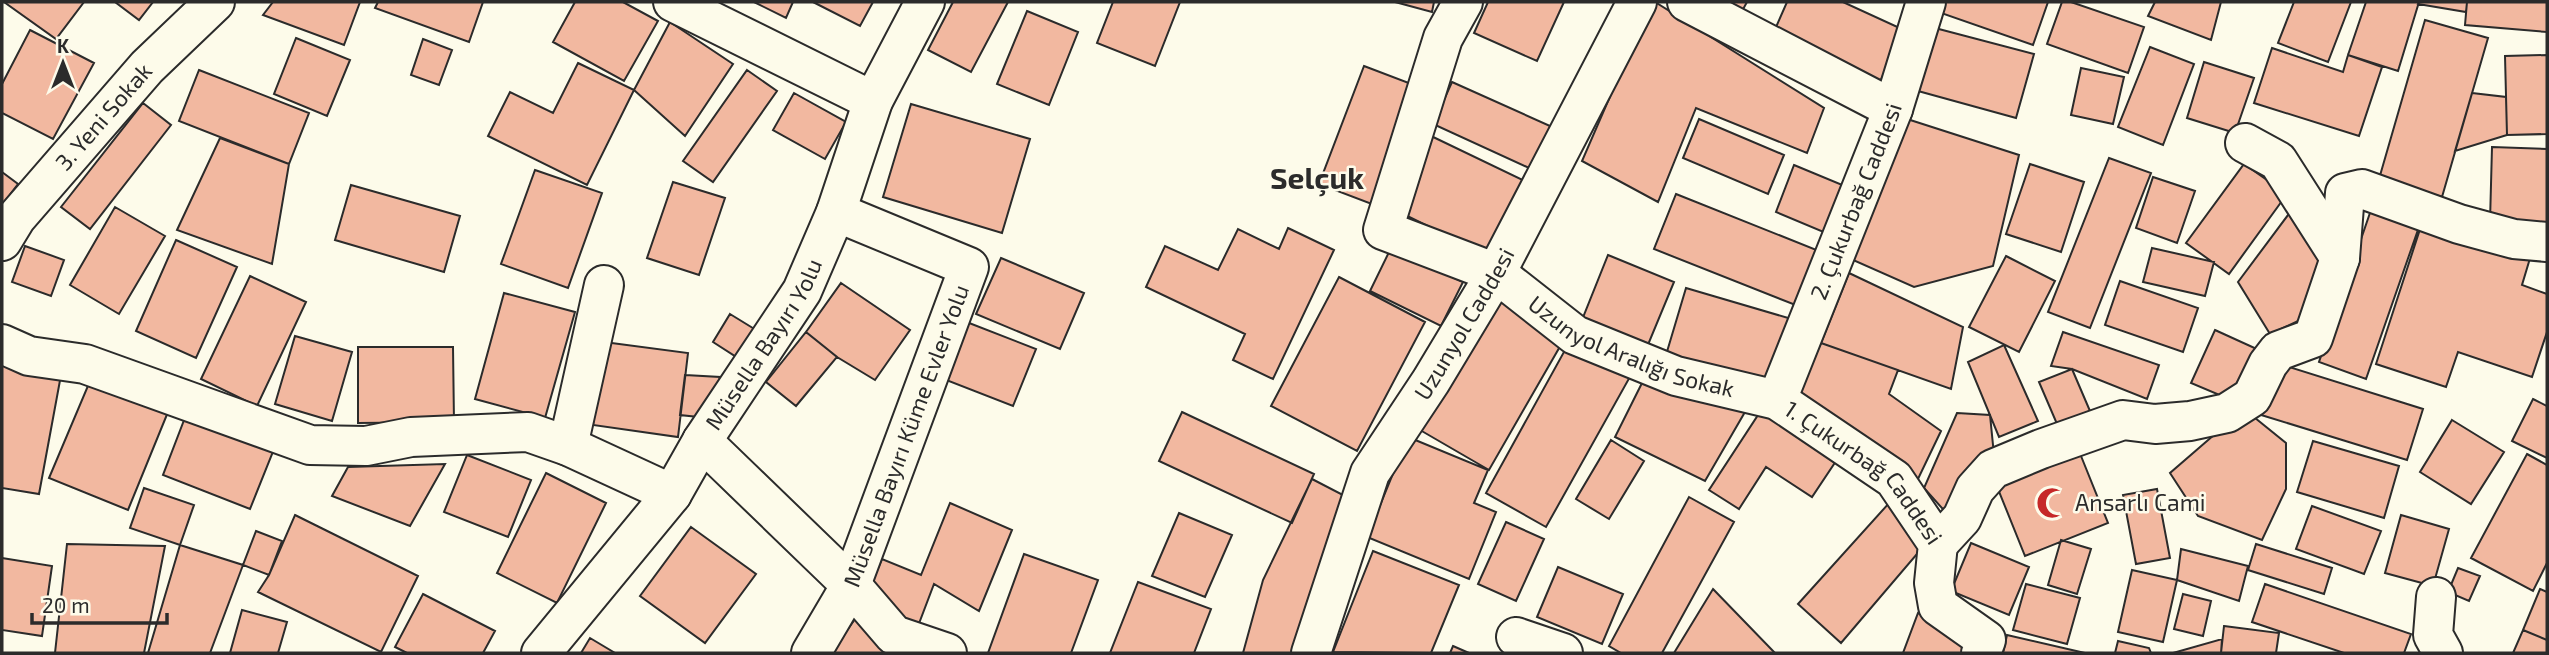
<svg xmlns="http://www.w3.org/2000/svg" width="2549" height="655" font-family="'Exo 2',sans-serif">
<rect width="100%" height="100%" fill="#fdfbea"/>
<path fill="#f2b8a0" stroke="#2b2b2b" stroke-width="2" d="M 4,2 L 84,2 L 56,39 Z
M 115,2 L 153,2 L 139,20 Z
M 273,2 L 360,2 L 344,45 L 263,15 Z
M 378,2 L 483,2 L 469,42 L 375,8 Z
M 575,2 L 623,2 L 658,21 L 624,81 L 553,42 Z
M 754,2 L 793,2 L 786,18 Z
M 813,2 L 873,2 L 860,26 Z
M 953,2 L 1008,2 L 971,72 L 928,50 Z
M 1113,2 L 1180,2 L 1155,66 L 1097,43 Z
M 1395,2 L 1434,2 L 1432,12 Z
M 1488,2 L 1564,2 L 1537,61 L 1474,33 Z
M 1651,2 L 1655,2 L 1824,108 L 1807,153 L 1696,108 L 1658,202 L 1582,161 Z
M 1718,2 L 1747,2 L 1741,13 Z
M 1787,2 L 1843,2 L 1904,30 L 1880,82 L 1773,34 Z
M 1945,2 L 2048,2 L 2033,45 L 1941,13 Z
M 2062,2 L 2071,2 L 2144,27 L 2128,73 L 2047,44 Z
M 2155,2 L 2221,2 L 2211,40 L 2148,16 Z
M 2294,2 L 2351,2 L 2328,62 L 2278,43 Z
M 2366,2 L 2419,2 L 2398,71 L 2348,55 Z
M 2419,2 L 2467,2 L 2466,12 L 2418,4 Z
M 2467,2 L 2547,2 L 2547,32 L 2465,25 Z
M 1027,11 L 1078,32 L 1049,105 L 997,84 Z
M 2425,20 L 2488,38 L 2442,197 L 2379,179 Z
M 670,22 L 733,64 L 685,136 L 634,90 Z
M 1935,28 L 2034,54 L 2016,118 L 1918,91 Z
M 30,30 L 94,63 L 53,139 L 2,113 L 2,84 Z
M 296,38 L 350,60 L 327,116 L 274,94 Z
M 423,39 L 452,50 L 439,85 L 411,75 Z
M 2150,47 L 2194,64 L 2163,145 L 2118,127 Z
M 2272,48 L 2343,72 L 2348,55 L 2382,67 L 2359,136 L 2254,103 Z
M 2547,55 L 2547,134 L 2507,135 L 2505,56 Z
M 2204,62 L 2254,78 L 2235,133 L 2187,118 Z
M 578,63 L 634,90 L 587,185 L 488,136 L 510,92 L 553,113 Z
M 1364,66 L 1422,88 L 1377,206 L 1319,184 Z
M 2081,68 L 2124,77 L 2113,124 L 2071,115 Z
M 199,70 L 309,113 L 289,164 L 179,121 Z
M 747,70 L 777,91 L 713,182 L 683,161 Z
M 1452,82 L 1559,130 L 1540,173 L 1433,124 Z
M 794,93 L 846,122 L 825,159 L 773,130 Z
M 2472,93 L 2506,97 L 2507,135 L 2455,151 Z
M 143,103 L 171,125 L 90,229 L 61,207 Z
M 911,104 L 1030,139 L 1002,233 L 883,197 Z
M 1904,118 L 2019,155 L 1993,266 L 1914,287 L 1853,260 Z
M 1699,119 L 1784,155 L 1768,194 L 1683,158 Z
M 1429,135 L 1533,185 L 1497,260 L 1393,209 Z
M 220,138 L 289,164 L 272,264 L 177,230 Z
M 2492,147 L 2547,149 L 2547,224 L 2490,222 Z
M 2109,158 L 2151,173 L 2090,328 L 2048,312 Z
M 2030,164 L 2084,182 L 2061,252 L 2006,234 Z
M 2244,164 L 2287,194 L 2229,274 L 2186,243 Z
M 1794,165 L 1852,189 L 1833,236 L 1776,212 Z
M 535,170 L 602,193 L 568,288 L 501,264 Z
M 2,172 L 18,184 L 2,205 Z
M 2153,177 L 2195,191 L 2177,243 L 2136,228 Z
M 673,182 L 725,198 L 699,275 L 647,258 Z
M 351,185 L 460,216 L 444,272 L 335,240 Z
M 1676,194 L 1819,251 L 1798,306 L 1654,249 Z
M 115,207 L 165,236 L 119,314 L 70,285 Z
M 2294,207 L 2325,253 L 2309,316 L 2270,334 L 2238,282 Z
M 2372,207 L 2420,224 L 2366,379 L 2319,362 Z
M 2423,220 L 2531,255 L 2522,285 L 2547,294 L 2547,332 L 2532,377 L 2458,352 L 2446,387 L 2376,364 Z
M 1288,228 L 1334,250 L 1273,379 L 1233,360 L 1245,334 L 1146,287 L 1165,246 L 1218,270 L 1238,229 L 1279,249 Z
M 176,240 L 237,267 L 196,358 L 136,331 Z
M 25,246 L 64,260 L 51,296 L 12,282 Z
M 1391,248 L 1463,282 L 1441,326 L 1370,291 Z
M 2152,248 L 2214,262 L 2205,296 L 2143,282 Z
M 1608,255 L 1674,282 L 1645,352 L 1580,325 Z
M 2006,256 L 2055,281 L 2019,352 L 1969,327 Z
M 1001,258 L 1084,293 L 1060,349 L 976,314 Z
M 1849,273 L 1963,327 L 1951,389 L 1821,343 Z
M 250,276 L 306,302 L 257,406 L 201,379 Z
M 1339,277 L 1425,322 L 1357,451 L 1271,406 Z
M 2120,281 L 2198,308 L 2183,352 L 2105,325 Z
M 841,283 L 910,330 L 875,380 L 837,357 L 806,332 Z
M 1686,288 L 1795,320 L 1774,387 L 1666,355 Z
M 504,293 L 575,312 L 545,418 L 475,399 Z
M 1497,296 L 1566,336 L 1489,470 L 1420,430 Z
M 730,314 L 756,330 L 738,358 L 713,342 Z
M 964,321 L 1036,349 L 1013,406 L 941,378 Z
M 2215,330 L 2259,350 L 2236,402 L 2191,383 Z
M 806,332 L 837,357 L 796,406 L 766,382 Z
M 2063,332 L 2159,365 L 2147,399 L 2072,369 L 2051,366 Z
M 295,336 L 352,352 L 332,421 L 275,404 Z
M 1570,341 L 1631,375 L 1546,527 L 1486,493 Z
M 604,342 L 688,353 L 678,437 L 593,425 Z
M 1821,343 L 1898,370 L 1889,394 L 1941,431 L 1917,481 L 1796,397 Z
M 2004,345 L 2038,421 L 1999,437 L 1968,362 Z
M 358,347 L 453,347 L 454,422 L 358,423 Z
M 2273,362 L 2423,409 L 2407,460 L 2258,414 Z
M 2,364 L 61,375 L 39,494 L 2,488 Z
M 2072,369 L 2090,411 L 2057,424 L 2039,382 Z
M 685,375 L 720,377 L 708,418 L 680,415 Z
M 1646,375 L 1749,405 L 1705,481 L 1615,437 Z
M 90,381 L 168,412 L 128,510 L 49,478 Z
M 2533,399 L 2547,406 L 2547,458 L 2512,441 Z
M 1762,409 L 1838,458 L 1812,497 L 1766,467 L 1739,509 L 1709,490 Z
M 2244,409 L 2286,443 L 2286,489 L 2262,540 L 2198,516 L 2170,473 Z
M 1182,412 L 1314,474 L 1292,523 L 1159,461 Z
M 1957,413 L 1990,415 L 1994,455 L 1950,517 L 1924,488 Z
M 186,415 L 274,449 L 250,509 L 163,475 Z
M 2452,420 L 2504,452 L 2471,504 L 2420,472 Z
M 1408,437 L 1488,470 L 1474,503 L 1496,512 L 1469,579 L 1367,537 Z
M 1611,440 L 1644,461 L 1609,519 L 1576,499 Z
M 2313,441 L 2399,466 L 2384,518 L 2297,492 Z
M 2079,451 L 2108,523 L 2025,556 L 1996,484 Z
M 2527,454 L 2547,465 L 2547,563 L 2533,591 L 2471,558 Z
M 467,455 L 531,480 L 508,537 L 444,512 Z
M 445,464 L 410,526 L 332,496 L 348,467 Z
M 546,473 L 606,503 L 557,603 L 497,573 Z
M 1312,479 L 1343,495 L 1294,653 L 1243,653 L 1263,580 Z
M 144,488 L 194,505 L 180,545 L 130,528 Z
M 2157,489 L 2170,558 L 2136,564 L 2123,495 Z
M 1689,497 L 1734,522 L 1662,653 L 1621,653 L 1609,646 Z
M 1890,502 L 1923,547 L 1841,643 L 1798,604 Z
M 950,503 L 1012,530 L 979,611 L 934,584 L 915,634 L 869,589 L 882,559 L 921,575 Z
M 2312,506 L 2381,531 L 2364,574 L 2296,549 Z
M 1179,513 L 1232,535 L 1205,597 L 1152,576 Z
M 295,515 L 418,576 L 381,652 L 258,592 L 269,575 Z
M 2401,515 L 2449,529 L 2433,586 L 2385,573 Z
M 1506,522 L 1544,539 L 1516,601 L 1478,584 Z
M 691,527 L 756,574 L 705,643 L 640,596 Z
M 256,531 L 282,541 L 269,575 L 243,565 Z
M 2061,540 L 2091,549 L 2077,594 L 2048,585 Z
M 1971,543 L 2029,567 L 2009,615 L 1951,591 Z
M 67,544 L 165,546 L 144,653 L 55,653 Z
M 2256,544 L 2332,568 L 2324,594 L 2248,570 Z
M 180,545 L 243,565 L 210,653 L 148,653 Z
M 2181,549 L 2248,566 L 2239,601 L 2177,580 Z
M 1373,551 L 1459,585 L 1431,653 L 1333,652 Z
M 1024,554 L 1098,580 L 1071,653 L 988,653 Z
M 2,558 L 52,566 L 42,636 L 2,630 Z
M 1558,567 L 1623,594 L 1602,644 L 1537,617 Z
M 2458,568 L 2480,576 L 2469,601 L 2448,592 Z
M 2132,570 L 2177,580 L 2163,642 L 2118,632 Z
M 1138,582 L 1211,609 L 1194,653 L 1110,653 Z
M 2026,584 L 2080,598 L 2067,644 L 2013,630 Z
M 2265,584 L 2411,634 L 2404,653 L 2344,653 L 2252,622 Z
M 1713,589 L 1775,653 L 1674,653 Z
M 2540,589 L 2547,592 L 2547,640 L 2523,630 Z
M 423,594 L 495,631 L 483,653 L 407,653 L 395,647 Z
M 2183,594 L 2211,601 L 2203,636 L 2174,629 Z
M 242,610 L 287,622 L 278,653 L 230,653 Z
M 860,612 L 894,653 L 831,653 Z
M 1918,613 L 1972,645 L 1969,653 L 1903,653 Z
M 2224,626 L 2279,633 L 2276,653 L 2221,653 Z
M 2523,630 L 2547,640 L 2547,653 L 2513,653 Z
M 2007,635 L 2085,653 L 2003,653 Z
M 590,638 L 615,653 L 581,653 Z
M 2222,639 L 2221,653 L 2173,653 Z
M 2118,641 L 2149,648 L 2151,653 L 2115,653 Z
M 1453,646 L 1469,653 L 1450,653 Z"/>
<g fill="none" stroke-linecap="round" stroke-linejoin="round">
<defs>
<g id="minor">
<path d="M 673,2 L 873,101"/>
<path id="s1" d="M 1463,2 L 1443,38 L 1383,230 L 1496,273 L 1575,335 L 1676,376 L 1777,400 L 1894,479 L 1938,544 L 1934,583 L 1938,606 L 1986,640 L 1981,653"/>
<path d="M 1687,2 L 1893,109"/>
<path d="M 2245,143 L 2278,161 L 2340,258"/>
<path id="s2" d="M 2,241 L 16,218 L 147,67 L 215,2"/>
<path d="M 2,344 L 29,356 L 85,364 L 310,445 L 366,446 L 411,437 L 528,432 L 568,446 L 672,494"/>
<path id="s3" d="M 1777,400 L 1893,109 L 1926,2"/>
<path d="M 702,441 L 851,585 L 894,635 L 947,653"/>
<path d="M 568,446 L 604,285"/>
<path d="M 1938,544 L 1962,518 L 1975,489 L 1993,469 L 2041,449 L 2123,420 L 2155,424 L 2190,421 L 2227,413 L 2252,397 L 2268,364 L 2278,351 L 2313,338 L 2340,258 L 2345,193 L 2362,189 L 2459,224 L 2514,239 L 2547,242"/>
<path d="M 2436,597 L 2433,635 L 2443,653"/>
<path d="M 1516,637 L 1563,653"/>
<path id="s4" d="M 541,653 L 672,494 L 702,441 L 802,291 L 836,212 L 873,101 L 925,2"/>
<path id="s5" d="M 811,653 L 851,585 L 969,267 L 836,212"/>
<path id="s6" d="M 1311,653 L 1370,473 L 1431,381 L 1496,273 L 1637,2"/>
</g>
</defs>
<use href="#minor" stroke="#2b2b2b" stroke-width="42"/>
<use href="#minor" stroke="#fdfbea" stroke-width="38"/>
</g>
<defs>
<symbol id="mosque-bare" viewBox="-9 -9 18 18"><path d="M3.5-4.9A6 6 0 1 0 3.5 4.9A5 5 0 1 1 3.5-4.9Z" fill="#c62828" stroke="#fdfbea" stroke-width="2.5" paint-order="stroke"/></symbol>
</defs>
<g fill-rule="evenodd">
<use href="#mosque-bare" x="2030" y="481" width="44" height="44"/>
</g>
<g text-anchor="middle" stroke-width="5" stroke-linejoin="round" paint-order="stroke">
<g font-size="23" fill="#2b2b2b" stroke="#fdfbea">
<text dy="8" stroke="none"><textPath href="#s2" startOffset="161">3. Yeni Sokak</textPath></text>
<text dy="8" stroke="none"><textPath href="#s3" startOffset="214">2. Çukurbağ Caddesi</textPath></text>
<text dy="8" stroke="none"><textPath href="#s6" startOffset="366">Uzunyol Caddesi</textPath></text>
<text dy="8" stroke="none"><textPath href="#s1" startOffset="520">Uzunyol Aralığı Sokak</textPath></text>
<text dy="8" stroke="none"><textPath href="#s4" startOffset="382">Müsella Bayırı Yolu</textPath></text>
<text dy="8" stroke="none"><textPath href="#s5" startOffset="238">Müsella Bayırı Küme Evler Yolu</textPath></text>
<text dy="8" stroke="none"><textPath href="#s1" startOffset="791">1. Çukurbağ Caddesi</textPath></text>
</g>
<g font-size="23" fill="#2b2b2b" stroke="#fdfbea" text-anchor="start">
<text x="2075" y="511">Ansarlı Cami</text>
</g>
<g font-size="30" font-weight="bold" fill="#2b2b2b" stroke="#fdfbea">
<text x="1317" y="189">Selçuk</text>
</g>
</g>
<rect width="2549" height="655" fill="none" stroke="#2b2b2b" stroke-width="7"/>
<g transform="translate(63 63)" stroke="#fdfbea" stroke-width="5" paint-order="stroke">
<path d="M0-5L12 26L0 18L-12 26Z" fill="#2b2b2b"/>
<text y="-10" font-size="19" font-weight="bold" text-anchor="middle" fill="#2b2b2b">K</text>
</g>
<path d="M32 613v10h135v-10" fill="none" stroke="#2b2b2b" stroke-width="3.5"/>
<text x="42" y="613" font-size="21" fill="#2b2b2b" stroke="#fdfbea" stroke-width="5" paint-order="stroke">20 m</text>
</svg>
